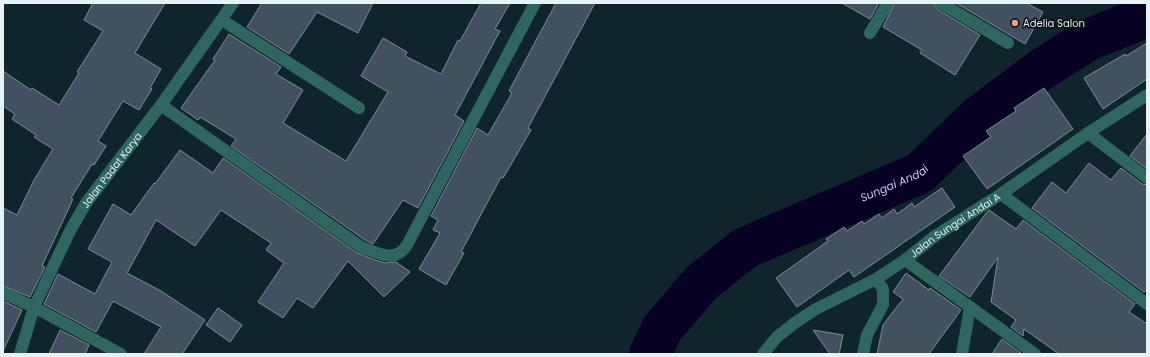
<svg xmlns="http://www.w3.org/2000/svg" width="1150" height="357" font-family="Poppins,sans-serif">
<rect width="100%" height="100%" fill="#10252b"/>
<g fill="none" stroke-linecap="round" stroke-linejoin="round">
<path stroke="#070123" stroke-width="42" id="s1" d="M 650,354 L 662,329 L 701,283 L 745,248 L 920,173 L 978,117 L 1042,69 L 1088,40 L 1147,16"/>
</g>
<path fill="#43505f" stroke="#7c8b9b" d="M 93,3 L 165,3 L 135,53 L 161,69 L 150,88 L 152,89 L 139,110 L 123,101 L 98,141 L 106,146 L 94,165 L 92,164 L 71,198 L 73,199 L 42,266 L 45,267 L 30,297 L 3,286 L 3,208 L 17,215 L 34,180 L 53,149 L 34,137 L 36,135 L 12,119 L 15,114 L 3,106 L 3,71 L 31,90 L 32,88 L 59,105 L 79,73 L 77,72 L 103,31 L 84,20 Z
M 262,3 L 373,3 L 358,33 L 317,12 L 289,54 L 247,27 Z
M 481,3 L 510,3 L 495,29 L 500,31 L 455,115 L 464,121 L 418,208 L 403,200 L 373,244 L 365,240 L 231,146 L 236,139 L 200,117 L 198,120 L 181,108 L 215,60 L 213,59 L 229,34 L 281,67 L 276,74 L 303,90 L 283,123 L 346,161 L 388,92 L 361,76 L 383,38 L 407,52 L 405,56 L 441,74 L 458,40 L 460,41 Z
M 556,3 L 595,3 L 528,128 L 531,130 L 503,178 L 501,177 L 461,252 L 464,253 L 446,285 L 419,269 L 440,233 L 433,230 L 438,220 L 431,216 L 477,128 L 488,135 L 512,93 L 509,91 Z
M 842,3 L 879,3 L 870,19 Z
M 895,3 L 934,3 L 937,9 L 980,35 L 955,75 L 920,53 L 922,50 L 883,27 Z
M 956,3 L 1026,3 L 1043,12 L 1025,44 Z
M 1147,43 L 1147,79 L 1103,109 L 1084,78 L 1125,54 L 1126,56 Z
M 1044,88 L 1073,129 L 987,189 L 963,156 L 991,137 L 986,131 L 1016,111 L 1014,108 Z
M 1147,134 L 1147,169 L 1130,156 Z
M 180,150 L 213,173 L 223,158 L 357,253 L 378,261 L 386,263 L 396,262 L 410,272 L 384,297 L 348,261 L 313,308 L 297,298 L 283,318 L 258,302 L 284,263 L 266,250 L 271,243 L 221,210 L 195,246 L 156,220 L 127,273 L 161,291 L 205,320 L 182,354 L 144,354 L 161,327 L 113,301 L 96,332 L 44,304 L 58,274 L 95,294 L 112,262 L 88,249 L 113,204 L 131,215 L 154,183 L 155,184 Z
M 1089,163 L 1111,180 L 1121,168 L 1142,184 L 1147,185 L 1147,289 L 1144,292 L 1032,208 L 1052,182 L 1066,193 Z
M 942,188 L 955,207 L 854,277 L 849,270 L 797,307 L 776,278 L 828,241 L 826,239 L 844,227 L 847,231 L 862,221 L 864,224 L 879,214 L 882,218 L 894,209 L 897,214 L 912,203 L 914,207 Z
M 989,210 L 1016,229 L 1023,220 L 1135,304 L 1129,312 L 1147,324 L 1147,354 L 1059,354 L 1024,329 L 1023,336 L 1011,327 L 1016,320 L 991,302 L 998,257 L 970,297 L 939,276 L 987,212 Z
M 906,273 L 929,290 L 930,288 L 961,310 L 929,354 L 877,354 L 883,325 L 903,299 L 893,292 Z
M 3,301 L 22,310 L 3,351 Z
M 218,308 L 242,325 L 230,342 L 206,325 Z
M 60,330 L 89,345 L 85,354 L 49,354 Z
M 813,330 L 843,335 L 839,354 L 830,354 Z
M 1002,339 L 1021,353 L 1020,354 L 992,354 Z"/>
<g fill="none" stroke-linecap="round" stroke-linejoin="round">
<g stroke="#2f665f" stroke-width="12">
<path d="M 941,3 L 1008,43"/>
<path d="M 222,20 L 359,108"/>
<path d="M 870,33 L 888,3"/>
<path d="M 161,105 L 361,247 C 378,253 395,264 407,245 L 535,3"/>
<path d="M 1088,133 L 1147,178"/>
<path d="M 1001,194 L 1147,304"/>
<path d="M 905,260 L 1035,354"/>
<path d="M 3,293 L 34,307 L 121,354"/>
<path id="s2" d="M 20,354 L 34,307 L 70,231 L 86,203 L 161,105 L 233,3"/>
<path id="s3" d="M 763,354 L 777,337 L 796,322 L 816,309 L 876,279 L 905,260 L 935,236 L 1001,194 L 1088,133 L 1147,95"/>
<path d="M 863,354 L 867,335 L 883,305 L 883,289 L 876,279"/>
<path d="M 962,354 L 970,307"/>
</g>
</g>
<circle fill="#f59b97" stroke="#050c0f" stroke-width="1.5" cx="1015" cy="23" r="4"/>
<g text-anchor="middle" stroke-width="3" stroke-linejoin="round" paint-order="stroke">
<g font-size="10" fill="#e5f2f6" stroke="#050c0f" text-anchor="start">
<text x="1023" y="27">Adelia Salon</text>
</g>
<g font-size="10" fill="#e5f2f6" stroke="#050c0f">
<text dy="4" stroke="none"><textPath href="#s2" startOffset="207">Jalan Padat Karya</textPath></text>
<text dy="4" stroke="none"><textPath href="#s3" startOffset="233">Jalan Sungai Andai A</textPath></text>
</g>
<g font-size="11" font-style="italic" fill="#c7c8f3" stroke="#050c0f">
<text dy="4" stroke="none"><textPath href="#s1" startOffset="307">Sungai Andai</textPath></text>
</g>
</g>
<rect width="1150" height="357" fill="none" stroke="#e5f2f6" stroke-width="8"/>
</svg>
